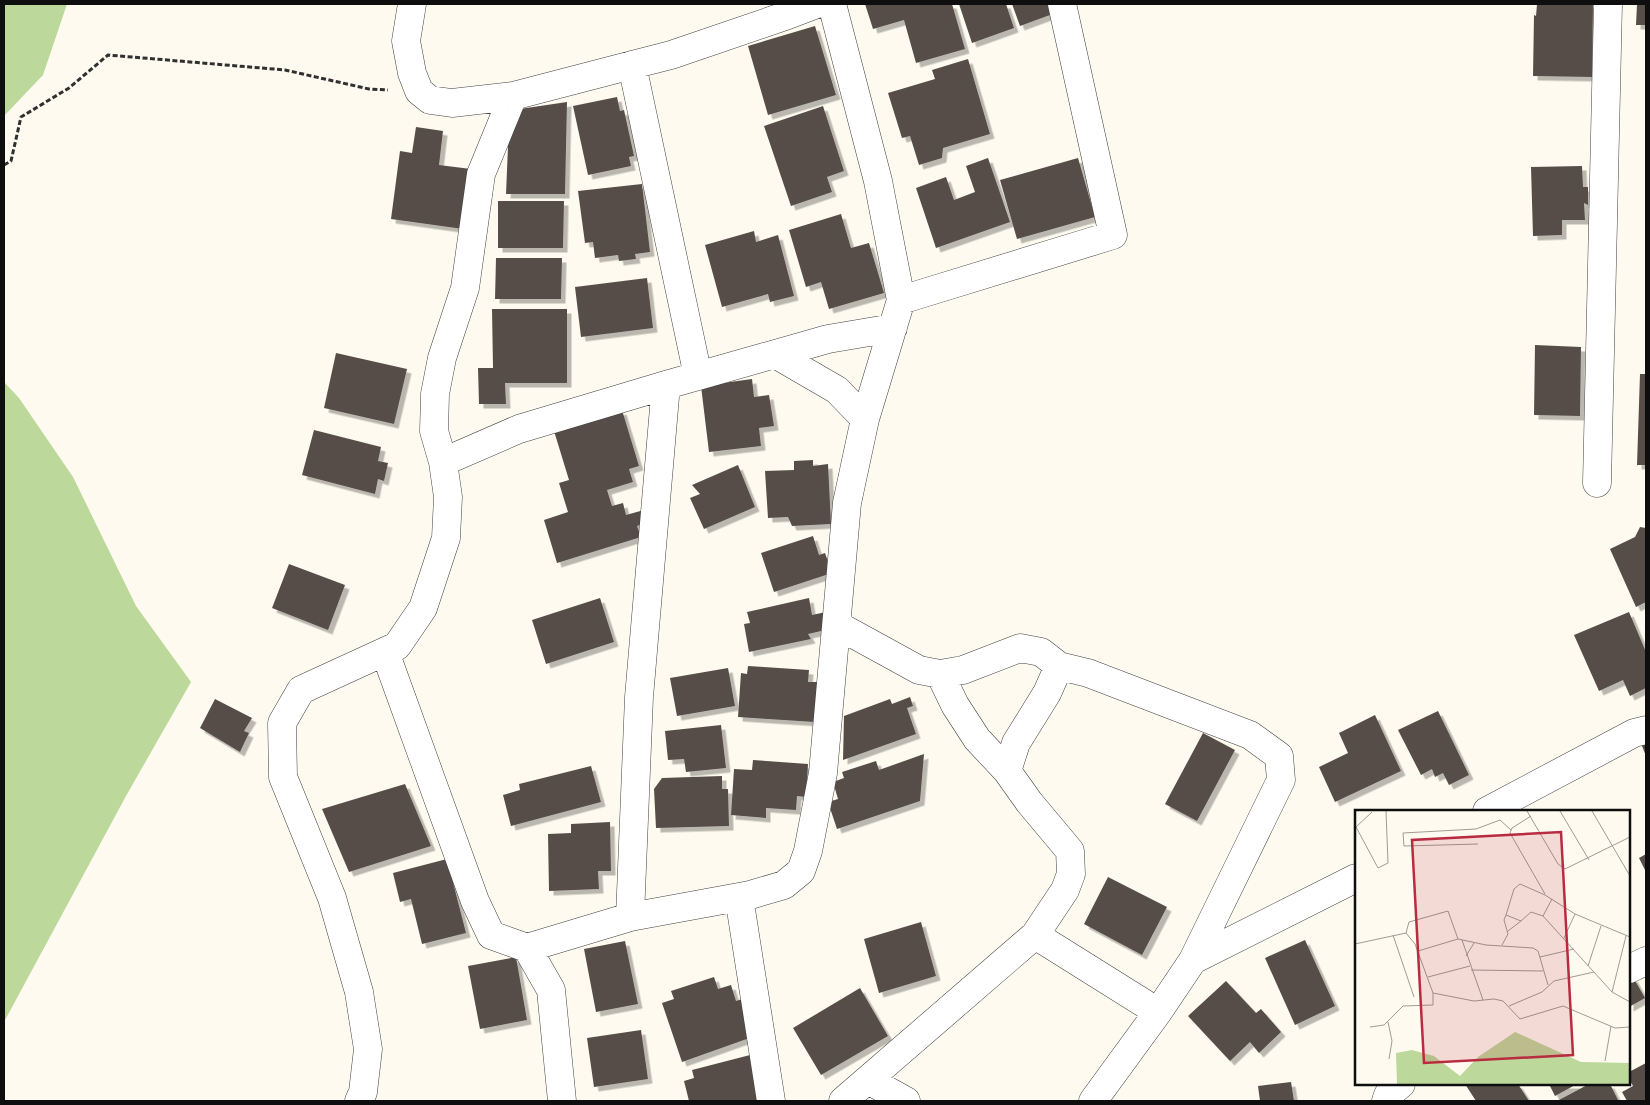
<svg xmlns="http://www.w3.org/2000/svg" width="1650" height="1105" font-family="Lora,serif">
<defs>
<filter id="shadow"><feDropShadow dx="4.5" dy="4.5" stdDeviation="0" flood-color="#0004"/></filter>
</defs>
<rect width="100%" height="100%" fill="#fefaef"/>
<path fill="#bcd89a" d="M 4,4 L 67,4 L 43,75 L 4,116 Z
M 4,382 L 19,398 L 73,477 L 136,606 L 191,682 L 126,796 L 4,1022 Z"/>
<path fill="#564e4a" filter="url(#shadow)" d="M 865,4 L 952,4 L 965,49 L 916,63 L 904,20 L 873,29 Z
M 959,4 L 1006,4 L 1014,28 L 972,43 Z
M 1012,4 L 1055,4 L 1058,12 L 1020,26 Z
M 1537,4 L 1593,4 L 1592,77 L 1533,76 L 1534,15 L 1536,16 Z
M 1637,4 L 1646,4 L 1646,25 L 1636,25 Z
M 815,26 L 836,95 L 768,115 L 748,46 Z
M 968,59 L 990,134 L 943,148 L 942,158 L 919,165 L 910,136 L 902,138 L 888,93 L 935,79 L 932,70 Z
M 617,97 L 620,111 L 624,110 L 634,156 L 629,157 L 631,166 L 588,175 L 573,106 Z
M 567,102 L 565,194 L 506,194 L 509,122 L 513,110 Z
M 823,106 L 844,171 L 827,177 L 832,192 L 791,206 L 764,126 Z
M 416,127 L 443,131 L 439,165 L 471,169 L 463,229 L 391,219 L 400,151 L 412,153 Z
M 988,158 L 1010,222 L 936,248 L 916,188 L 946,177 L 954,200 L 975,192 L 966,166 Z
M 1078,158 L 1095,217 L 1017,239 L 1000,180 Z
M 1582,166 L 1583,187 L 1588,187 L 1588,205 L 1584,203 L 1585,220 L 1562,220 L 1562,235 L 1533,236 L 1531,167 Z
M 642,184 L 650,252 L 635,254 L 636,259 L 619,261 L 618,255 L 595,258 L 593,242 L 585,243 L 578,191 Z
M 498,201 L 564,201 L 563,248 L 498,248 Z
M 841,214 L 851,248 L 869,243 L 884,293 L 829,309 L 821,282 L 806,287 L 789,230 Z
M 754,231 L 756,242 L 778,235 L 794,296 L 770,302 L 768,294 L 722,307 L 705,245 Z
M 496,258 L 562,258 L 561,299 L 495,299 Z
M 647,278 L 653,328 L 581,337 L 575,287 Z
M 492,309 L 567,309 L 567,383 L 505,383 L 506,404 L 479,404 L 478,368 L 493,368 Z
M 1535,345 L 1581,347 L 1580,416 L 1534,415 Z
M 336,353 L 407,369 L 394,424 L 324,408 Z
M 1640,374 L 1646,374 L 1646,465 L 1637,465 Z
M 752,379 L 754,397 L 769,395 L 774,426 L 759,428 L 761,446 L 709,452 L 701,386 Z
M 622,410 L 639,466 L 629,469 L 633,482 L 607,490 L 612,506 L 623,503 L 626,515 L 644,510 L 648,522 L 637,526 L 641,537 L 557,563 L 544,520 L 568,512 L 559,483 L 569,480 L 554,431 Z
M 314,430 L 381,447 L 378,461 L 388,463 L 384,481 L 378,479 L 375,494 L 302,475 Z
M 813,460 L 813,466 L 828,464 L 831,524 L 792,526 L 788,517 L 768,518 L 765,471 L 794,470 L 794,461 Z
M 738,465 L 755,507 L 704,529 L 690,498 L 700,494 L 692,485 Z
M 1640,527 L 1646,528 L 1646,602 L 1636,607 L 1610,549 L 1635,537 Z
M 813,536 L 819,555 L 825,553 L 832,573 L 774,592 L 761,553 Z
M 289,564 L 345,585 L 328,630 L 272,608 Z
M 600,598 L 614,642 L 546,664 L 532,620 Z
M 809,598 L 812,615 L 826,612 L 830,629 L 808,634 L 811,639 L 749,652 L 744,624 L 750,623 L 747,612 Z
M 1629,612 L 1646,652 L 1646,688 L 1630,696 L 1623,680 L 1599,691 L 1574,635 Z
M 748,666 L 809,670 L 808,682 L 817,682 L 815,722 L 738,717 L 741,673 L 747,674 Z
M 728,668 L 735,706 L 677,716 L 670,678 Z
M 910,697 L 913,706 L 907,708 L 916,734 L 843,760 L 844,716 L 890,699 L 892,704 Z
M 215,699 L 252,718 L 244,731 L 249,733 L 240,752 L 200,728 Z
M 1438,711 L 1469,775 L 1449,785 L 1443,773 L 1435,777 L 1432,769 L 1421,775 L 1398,730 Z
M 1375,715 L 1401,771 L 1335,802 L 1319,767 L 1348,753 L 1339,733 Z
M 721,725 L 726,768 L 686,772 L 684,759 L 668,760 L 665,731 Z
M 1203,733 L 1235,750 L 1197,821 L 1165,804 Z
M 1646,738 L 1646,756 L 1640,741 Z
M 924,754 L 920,801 L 837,829 L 828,802 L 838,799 L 833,782 L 844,778 L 842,772 L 876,761 L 879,770 Z
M 753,760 L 808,764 L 806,797 L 797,796 L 796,810 L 766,808 L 766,818 L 731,815 L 734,769 L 752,770 Z
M 591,766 L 601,802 L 511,826 L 503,795 L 520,790 L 519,784 Z
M 722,776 L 722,789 L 728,789 L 729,826 L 656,828 L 654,789 L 662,778 Z
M 405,784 L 431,846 L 349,872 L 322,809 Z
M 610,822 L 611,871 L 598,871 L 599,889 L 549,891 L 548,834 L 571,833 L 571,824 Z
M 1646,854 L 1646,872 L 1639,858 Z
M 447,859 L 466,933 L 422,944 L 411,899 L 400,902 L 393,873 Z
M 1108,877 L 1167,907 L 1142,955 L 1084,924 Z
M 921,922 L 936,976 L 879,993 L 864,939 Z
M 1305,940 L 1335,1006 L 1295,1025 L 1265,958 Z
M 625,941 L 638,1004 L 596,1012 L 584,949 Z
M 516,957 L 527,1020 L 480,1029 L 468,966 Z
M 714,977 L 718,989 L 731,985 L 736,1001 L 746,998 L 758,1035 L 682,1062 L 662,1003 L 674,999 L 671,991 Z
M 1633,977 L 1645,998 L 1629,1007 L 1629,980 Z
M 1226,981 L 1256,1013 L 1261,1009 L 1281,1032 L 1259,1053 L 1250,1042 L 1230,1061 L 1188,1016 Z
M 860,988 L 888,1036 L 821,1075 L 793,1028 Z
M 641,1030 L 648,1079 L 594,1087 L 587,1038 Z
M 750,1055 L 762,1101 L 689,1101 L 684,1081 L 694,1078 L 692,1070 Z
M 1646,1063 L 1646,1101 L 1627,1101 L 1622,1092 L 1633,1086 L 1629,1079 L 1629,1072 Z
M 1291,1082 L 1294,1101 L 1260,1101 L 1258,1086 Z
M 1465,1084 L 1518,1084 L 1529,1101 L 1476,1101 Z
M 1549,1084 L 1577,1084 L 1555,1096 Z
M 1589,1084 L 1610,1084 L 1618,1100 L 1616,1101 L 1557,1101 Z"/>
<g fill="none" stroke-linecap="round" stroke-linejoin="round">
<defs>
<path id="street" d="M 412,4 L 406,41 L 412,73 L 419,91 L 430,100 L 452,103 L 513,96 L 632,65 L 671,55 L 788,15 L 817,4
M 632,65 L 698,376
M 901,300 L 1113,235 L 1062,4
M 775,354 L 837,390 L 865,419
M 443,462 L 519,429 L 666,385 L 828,339 L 893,328
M 1597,483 L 1608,4
M 837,625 L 919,670 L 940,674 L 963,670 L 1020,648 L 1041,652 L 1059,666
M 385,652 L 475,901 L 491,935 L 527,948 L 551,990 L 562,1101
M 940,674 L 955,705 L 977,739 L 1007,771
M 1487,811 L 1634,733 L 1646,730
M 739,897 L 771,1101
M 630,917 L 639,697 L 666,385
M 1035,935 L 1158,1012
M 527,948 L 630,917 L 750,895 L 784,885 L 801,871 L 808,851 L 823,773 L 847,503 L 865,419 L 901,300 L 878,181 L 832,4
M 1193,960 L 1356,878
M 1629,969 L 1646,961
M 868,1080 L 906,1101
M 359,1101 L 363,1092 L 368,1049 L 359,992 L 332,898 L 283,777 L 282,723 L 301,690 L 397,646 L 423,608 L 446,538 L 448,497 L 443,462 L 434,431 L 435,394 L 442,358 L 465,288 L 481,174 L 513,96
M 843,1101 L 1035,935 L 1065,890 L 1071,874 L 1070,851 L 1029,802 L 1007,771 L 1016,743 L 1047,693 L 1059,666 L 1088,673 L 1250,735 L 1279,756 L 1281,780 L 1193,960 L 1158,1012 L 1093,1101
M 1386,1101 L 1388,1095 L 1401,1084"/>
</defs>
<use href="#street" stroke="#414141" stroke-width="29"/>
<path stroke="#303030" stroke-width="3" stroke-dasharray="5 2.5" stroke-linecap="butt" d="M 4,165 L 11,161 L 21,117 L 69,88 L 108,55 L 285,70 L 369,89 L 388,90"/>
<use href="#street" stroke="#fff" stroke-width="28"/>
</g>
<g transform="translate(1355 810)">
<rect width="275" height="275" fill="#fefaef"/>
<path d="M 160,222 L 226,252 L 275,253 L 275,274 L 42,274 L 41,243 L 57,240 L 79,246 L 105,266 L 123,247 Z" fill="#bcd89a"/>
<path fill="none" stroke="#9e9c95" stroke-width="1" d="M 172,1 L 203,54 L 210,59 L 275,27M 205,1 L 234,50M 237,1 L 275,66M 17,2 L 1,17 L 23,58 L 33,53 L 31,1M 176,6 L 157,18 L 155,23 L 190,84M 123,34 L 49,36 L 48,23 L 121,19 L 145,10 L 156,20M 188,106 L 197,89M 153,121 L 166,111M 51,123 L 54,112 L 93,101 L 103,129M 38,125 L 59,187M 275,127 L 220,104 L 190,85 L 165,74 L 159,79 L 151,105 L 166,111 L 176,102 L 188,106 L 257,182 L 275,192M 209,128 L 220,104M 107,130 L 128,190M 0,134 L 51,123 L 60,134 L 78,183 L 78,195 L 48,196 L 29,215 L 15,217M 147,135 L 153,124 L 149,110 L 151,105M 63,141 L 103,129 L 131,135 L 178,138 L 183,141 L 193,175M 111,146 L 119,133M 185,147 L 219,139M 233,156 L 246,116M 116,160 L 188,161M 73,167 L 115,156M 257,182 L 271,126M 78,183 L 119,191 L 139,189 L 148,191 L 165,209 L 208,196 L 260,218 L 275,217M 154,196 L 187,182 L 199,171 L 239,162M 33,212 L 37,231 L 34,249M 250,251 L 256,216"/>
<path fill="#b82b40" fill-opacity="0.15" stroke="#b82b40" stroke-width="2.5" d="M 206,22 L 218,245 L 69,253 L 57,30 Z"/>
<rect width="275" height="275" fill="none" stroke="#0e0e0e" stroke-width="2.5"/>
</g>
<rect width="1650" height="1105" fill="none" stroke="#0e0e0e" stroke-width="10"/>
</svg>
